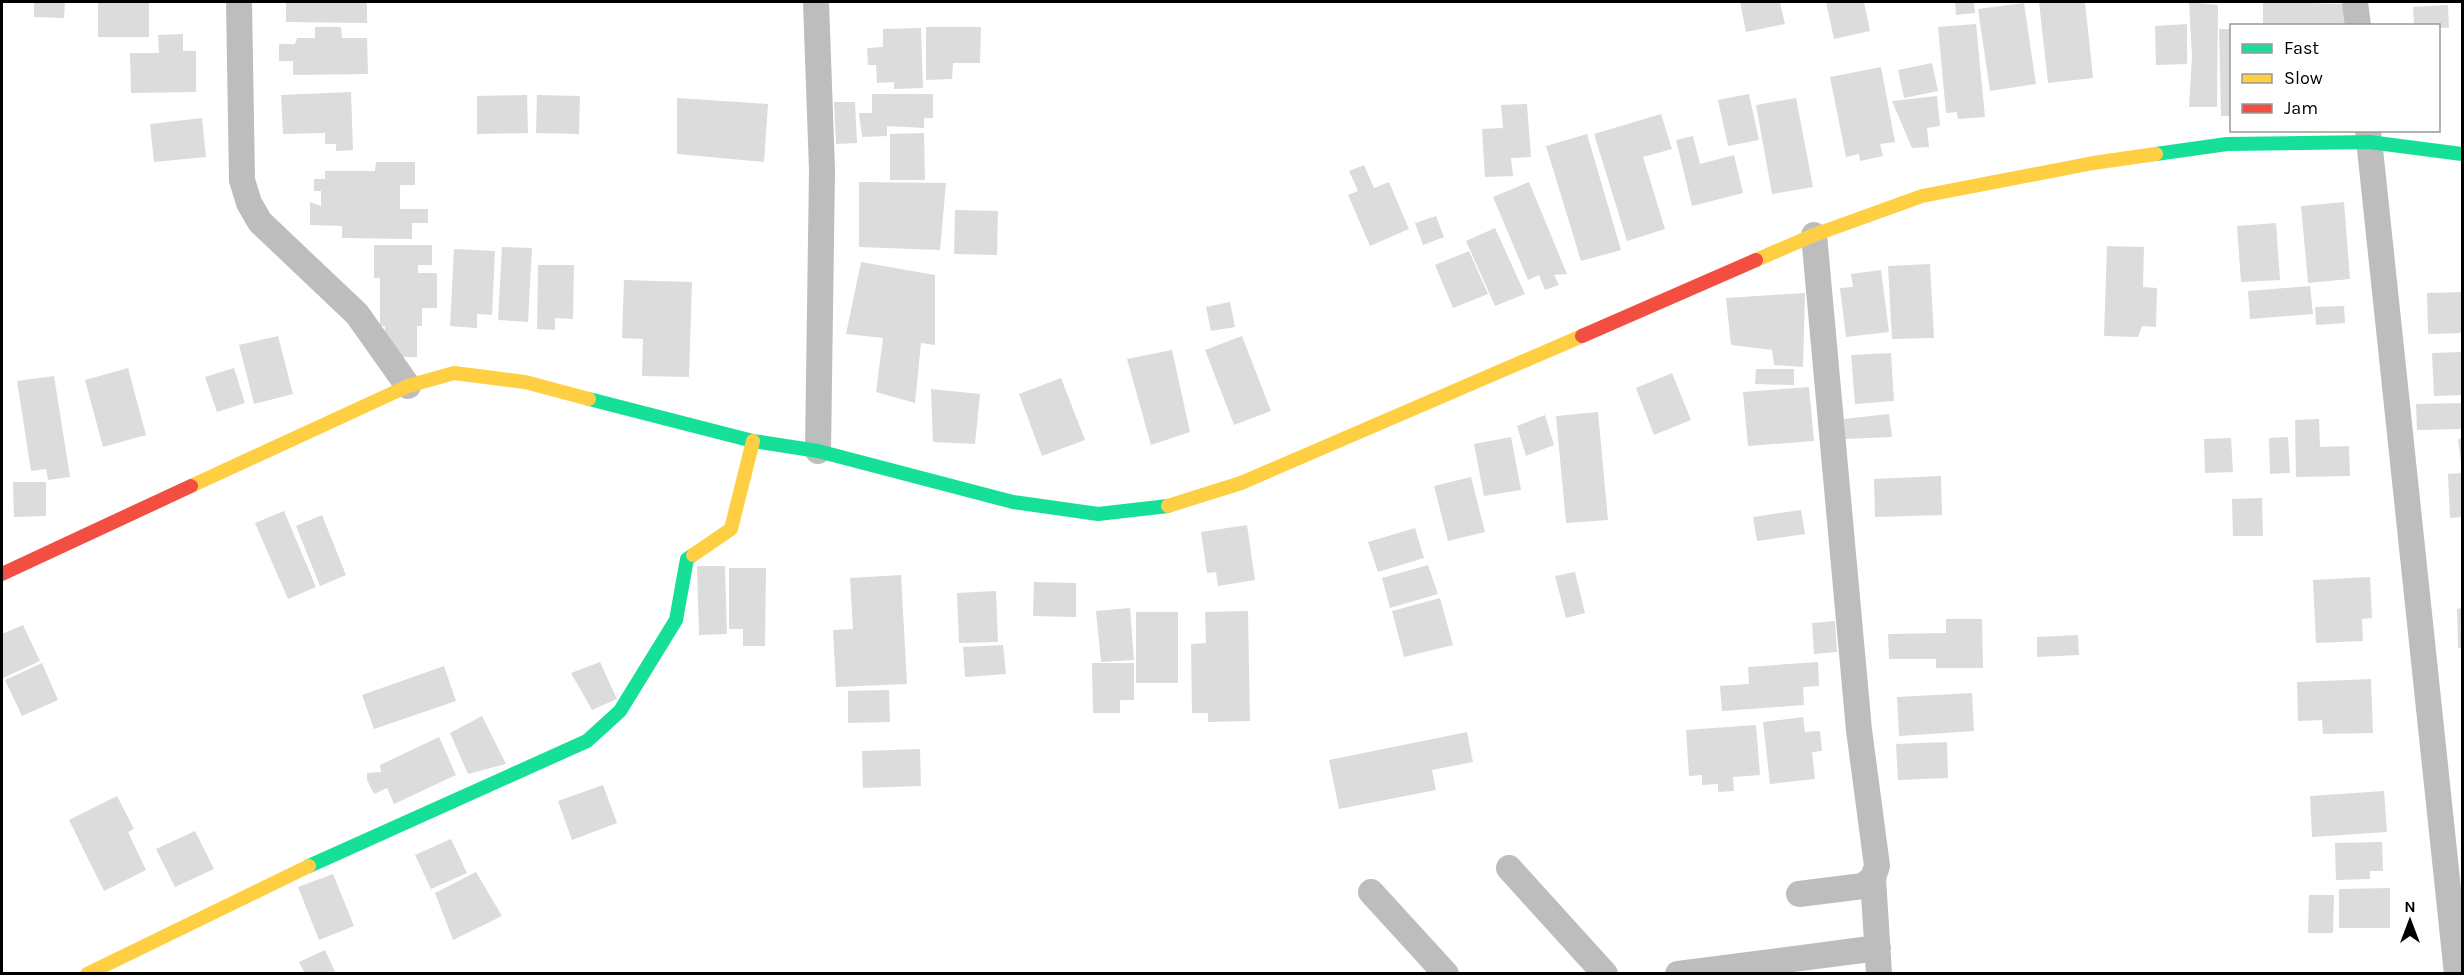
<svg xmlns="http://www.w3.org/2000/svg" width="2464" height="975" font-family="Karla,sans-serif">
<rect width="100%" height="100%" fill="#fff"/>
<path fill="#dcdcdc" d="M 34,2 L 65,2 L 64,18 L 34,17 Z
M 98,2 L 149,2 L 149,37 L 98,37 Z
M 286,2 L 367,2 L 367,23 L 286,22 Z
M 1740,2 L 1780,2 L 1785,24 L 1746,32 Z
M 1826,2 L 1864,2 L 1870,31 L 1834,39 Z
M 1955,2 L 1974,2 L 1975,13 L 1956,15 Z
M 2039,2 L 2085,2 L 2093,78 L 2048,83 Z
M 2189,2 L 2218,5 L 2217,107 L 2189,107 L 2192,56 Z
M 2263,2 L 2345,4 L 2345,26 L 2263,26 Z
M 2024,3 L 2036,84 L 1990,91 L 1978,9 Z
M 2448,5 L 2449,28 L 2414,26 L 2413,7 Z
M 1976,24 L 1985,117 L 1958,119 L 1957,112 L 1946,113 L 1938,27 Z
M 2187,24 L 2187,64 L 2156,65 L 2155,26 Z
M 315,27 L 341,27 L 342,38 L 367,38 L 368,74 L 293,75 L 293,61 L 279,61 L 279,44 L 295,44 L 297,38 L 315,38 Z
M 926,27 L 981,27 L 980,63 L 953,63 L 952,79 L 926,80 Z
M 921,28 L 923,88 L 894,89 L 894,82 L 877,83 L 876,65 L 868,65 L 867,48 L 883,47 L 883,29 Z
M 2219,29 L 2232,29 L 2232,116 L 2221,116 Z
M 183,34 L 183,51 L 196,51 L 196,92 L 131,93 L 130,53 L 159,53 L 158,35 Z
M 1932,63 L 1938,91 L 1904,98 L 1898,70 Z
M 1881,67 L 1895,142 L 1880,144 L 1883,156 L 1860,161 L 1859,154 L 1846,157 L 1830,77 Z
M 351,92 L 353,150 L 336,151 L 336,144 L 325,144 L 325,133 L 283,134 L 281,95 Z
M 872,94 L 933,94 L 933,118 L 924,118 L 924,128 L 887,126 L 887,136 L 862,137 L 859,113 L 872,113 Z
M 1749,94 L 1759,140 L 1728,146 L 1718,100 Z
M 527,95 L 528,133 L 477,134 L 477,96 Z
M 537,95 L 580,96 L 579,134 L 536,133 Z
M 1937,96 L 1940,126 L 1927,128 L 1929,147 L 1912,148 L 1892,101 Z
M 677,98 L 768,104 L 764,162 L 677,154 Z
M 1796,98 L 1813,187 L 1772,194 L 1756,105 Z
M 834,102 L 855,102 L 857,143 L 836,144 Z
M 1527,104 L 1531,157 L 1511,158 L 1513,176 L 1485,177 L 1482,129 L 1503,128 L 1501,105 Z
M 1661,114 L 1672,149 L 1643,157 L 1665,229 L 1627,241 L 1594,134 Z
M 202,118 L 206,157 L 154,162 L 150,124 Z
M 924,133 L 925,180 L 890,180 L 890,134 Z
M 1587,134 L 1621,250 L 1581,261 L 1546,146 Z
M 1693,136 L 1700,164 L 1734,155 L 1743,193 L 1692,206 L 1676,140 Z
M 376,162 L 415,162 L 415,185 L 400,185 L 400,209 L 428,209 L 428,223 L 412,223 L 412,239 L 342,238 L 342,226 L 310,225 L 310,202 L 321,206 L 321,191 L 314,191 L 314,179 L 325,179 L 325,171 L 375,171 Z
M 1364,165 L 1374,188 L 1389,182 L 1409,229 L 1370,246 L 1348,195 L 1358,191 L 1349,171 Z
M 859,182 L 946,183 L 940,250 L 859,247 Z
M 1529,182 L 1567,274 L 1554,275 L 1559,285 L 1545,290 L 1539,275 L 1528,280 L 1493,197 Z
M 2344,202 L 2350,279 L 2308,283 L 2301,206 Z
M 955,210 L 998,211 L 997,255 L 954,254 Z
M 1436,216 L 1444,237 L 1423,245 L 1415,223 Z
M 2276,223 L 2280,280 L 2241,282 L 2237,226 Z
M 1495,228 L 1525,294 L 1495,306 L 1466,241 Z
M 374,245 L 432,245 L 432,265 L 418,265 L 418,273 L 437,273 L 437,308 L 422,308 L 422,326 L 417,326 L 417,357 L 394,357 L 385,346 L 385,326 L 380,326 L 380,278 L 374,278 Z
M 2107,246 L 2144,247 L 2143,287 L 2157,288 L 2156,327 L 2142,326 L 2138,337 L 2104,336 Z
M 502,247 L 532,248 L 528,322 L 498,320 Z
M 454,249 L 495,251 L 492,315 L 477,314 L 477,328 L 450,326 Z
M 1469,251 L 1488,294 L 1453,308 L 1435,265 Z
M 861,262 L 935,275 L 935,345 L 921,343 L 915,403 L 876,392 L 883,338 L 846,334 Z
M 1930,264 L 1934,338 L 1892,339 L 1888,266 Z
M 538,265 L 574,265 L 573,319 L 555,318 L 555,330 L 537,329 Z
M 1881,270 L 1889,332 L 1846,337 L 1840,288 L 1853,287 L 1851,274 Z
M 624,280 L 692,282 L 689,377 L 642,376 L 643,339 L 622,338 Z
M 2310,286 L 2313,314 L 2250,319 L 2248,291 Z
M 2462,292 L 2462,333 L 2428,334 L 2427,293 Z
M 1805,293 L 1803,367 L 1774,365 L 1772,350 L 1731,345 L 1726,298 Z
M 1230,302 L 1235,327 L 1211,331 L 1206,307 Z
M 2344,306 L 2345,323 L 2316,325 L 2315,307 Z
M 278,336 L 293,394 L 254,404 L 239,345 Z
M 1242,336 L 1271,411 L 1234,425 L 1205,350 Z
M 1172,350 L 1190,432 L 1151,445 L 1127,359 Z
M 2462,352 L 2462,395 L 2434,396 L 2432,353 Z
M 1891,353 L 1894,401 L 1855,404 L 1851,355 Z
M 128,368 L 146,435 L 103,447 L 85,380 Z
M 234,368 L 245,403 L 217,412 L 205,377 Z
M 1756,369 L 1794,369 L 1794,385 L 1755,384 Z
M 1672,373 L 1691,420 L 1654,435 L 1636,388 Z
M 54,376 L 70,477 L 48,480 L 46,469 L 31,471 L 17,381 Z
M 1061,378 L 1085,440 L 1042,456 L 1019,394 Z
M 1809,387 L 1814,441 L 1748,446 L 1743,392 Z
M 931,389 L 980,394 L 975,444 L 933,442 Z
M 2462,403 L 2462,429 L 2417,430 L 2416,404 Z
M 1598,412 L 1608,520 L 1566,523 L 1556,416 Z
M 1889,414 L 1892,437 L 1845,439 L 1844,419 Z
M 1545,415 L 1554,445 L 1526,456 L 1517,426 Z
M 2319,419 L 2320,447 L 2349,446 L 2350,476 L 2296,477 L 2295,420 Z
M 1511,437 L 1521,490 L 1484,496 L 1474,444 Z
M 2288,437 L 2290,473 L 2270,474 L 2269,438 Z
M 2231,438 L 2233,472 L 2205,473 L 2204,439 Z
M 2462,438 L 2462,463 L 2461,463 L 2458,439 Z
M 2462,473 L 2462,517 L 2450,518 L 2448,474 Z
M 1941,476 L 1942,515 L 1875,517 L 1874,479 Z
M 1471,477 L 1485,532 L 1448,541 L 1434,486 Z
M 13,482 L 46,482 L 46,516 L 14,517 Z
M 2262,498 L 2263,536 L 2233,536 L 2232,499 Z
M 1801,510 L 1805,534 L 1757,541 L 1753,517 Z
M 284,511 L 316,587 L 288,599 L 255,523 Z
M 322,515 L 346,575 L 320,586 L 296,526 Z
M 1247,525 L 1255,580 L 1218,586 L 1216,572 L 1207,573 L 1201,532 Z
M 1415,528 L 1424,558 L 1378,572 L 1368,542 Z
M 1428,565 L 1438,594 L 1390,608 L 1382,578 Z
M 697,566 L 725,566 L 727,634 L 699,635 Z
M 729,568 L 766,568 L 765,646 L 743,646 L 743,629 L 729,629 Z
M 1575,572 L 1585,613 L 1566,618 L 1555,576 Z
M 901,575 L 907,684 L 836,687 L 833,630 L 853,629 L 850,578 Z
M 2370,577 L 2372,618 L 2362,619 L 2363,641 L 2316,643 L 2313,580 Z
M 1034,582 L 1076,583 L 1076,617 L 1033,616 Z
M 996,591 L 998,642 L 959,643 L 957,593 Z
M 1440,598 L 1453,645 L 1404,657 L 1392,611 Z
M 1130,608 L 1134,660 L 1101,662 L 1096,611 Z
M 2462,608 L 2462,648 L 2458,648 L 2457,609 Z
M 1248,611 L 1250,721 L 1208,722 L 1208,713 L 1192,713 L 1191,644 L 1206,643 L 1205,612 Z
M 1136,612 L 1178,612 L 1178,683 L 1136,683 Z
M 1946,619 L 1982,619 L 1983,668 L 1936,668 L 1936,659 L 1889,659 L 1888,634 L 1946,633 Z
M 1835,621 L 1837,652 L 1814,654 L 1812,623 Z
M 23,625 L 40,661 L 3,678 L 2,634 Z
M 2078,635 L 2079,655 L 2037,657 L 2037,637 Z
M 1003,645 L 1006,674 L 965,677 L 963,647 Z
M 600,662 L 617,699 L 592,710 L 571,673 Z
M 1818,662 L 1819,686 L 1803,687 L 1804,705 L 1722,711 L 1720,686 L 1749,684 L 1748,667 Z
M 42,663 L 58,700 L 22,716 L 5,680 Z
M 1092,663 L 1134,663 L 1134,700 L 1120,700 L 1120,713 L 1093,713 Z
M 444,666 L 456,701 L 374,729 L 362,695 Z
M 2371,679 L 2373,733 L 2323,734 L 2322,720 L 2298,721 L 2297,682 Z
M 889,690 L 890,722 L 848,723 L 848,691 Z
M 1972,693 L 1974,731 L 1899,736 L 1897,697 Z
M 482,716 L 506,764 L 468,774 L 450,733 Z
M 1803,717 L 1805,732 L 1820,731 L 1822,751 L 1812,752 L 1815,779 L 1770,784 L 1763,722 Z
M 1756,725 L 1760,775 L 1733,777 L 1734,791 L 1718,792 L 1718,784 L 1702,785 L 1702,775 L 1689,776 L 1686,730 Z
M 1467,732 L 1473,762 L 1432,770 L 1436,790 L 1339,809 L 1329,760 Z
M 439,737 L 456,775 L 394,804 L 387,788 L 374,794 L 367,780 L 367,773 L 381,772 L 380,765 Z
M 1947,742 L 1948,778 L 1898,780 L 1896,744 Z
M 920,749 L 921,786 L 863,788 L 862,751 Z
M 603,785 L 617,823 L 572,840 L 558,801 Z
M 2384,791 L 2387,832 L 2312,837 L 2310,796 Z
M 117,796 L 134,829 L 128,832 L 146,870 L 104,891 L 69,820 Z
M 195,831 L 214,869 L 175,887 L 156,849 Z
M 451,839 L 467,873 L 431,889 L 415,855 Z
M 2382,842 L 2383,871 L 2370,871 L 2370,879 L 2336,880 L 2335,843 Z
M 476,872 L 502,916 L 453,940 L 435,893 Z
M 333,874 L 354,926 L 319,940 L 298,887 Z
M 2390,888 L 2390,928 L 2339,928 L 2339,889 Z
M 2309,895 L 2334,895 L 2333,933 L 2308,933 Z
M 325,950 L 336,974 L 305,974 L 299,962 Z"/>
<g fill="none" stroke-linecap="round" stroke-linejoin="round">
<path stroke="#bdbdbd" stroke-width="26" d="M 239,2 L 242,180 L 249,203 L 260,222 L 357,314 L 408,386
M 816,2 L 822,170 L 818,451
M 2355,2 L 2358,26
M 2368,130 L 2457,974
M 1509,868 L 1605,974
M 1873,878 L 1879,974
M 1371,892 L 1446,974
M 1799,894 L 1863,886 L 1873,878 L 1877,866 L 1859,730 L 1814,235
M 1678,974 L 1878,948"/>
<path stroke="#16e098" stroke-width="14" d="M 2156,154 L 2227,144 L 2369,142 L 2462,154
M 589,399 L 753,441 L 818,451 L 1013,502 L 1098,514 L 1168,506
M 309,866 L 587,741 L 620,711 L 676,620 L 687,559 L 693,555"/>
<path stroke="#ffcf43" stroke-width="14" d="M 1756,260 L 1814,235 L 1922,196 L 2093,163 L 2156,154
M 191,486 L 408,386 L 454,373 L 525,382 L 589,399
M 1168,506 L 1241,483 L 1582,336
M 693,555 L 731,529 L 753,441
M 87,974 L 309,866"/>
<path stroke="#f24e42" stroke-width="14" d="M 1582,336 L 1756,260
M 2,574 L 191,486"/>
</g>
<rect width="2464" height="975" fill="none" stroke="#000000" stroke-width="6"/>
<rect x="2230" y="24" width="210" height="108" fill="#ffffff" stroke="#999999" stroke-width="1.5"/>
<rect x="2242" y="44" width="30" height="9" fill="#16e098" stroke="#999999" stroke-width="1.5"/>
<text x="2284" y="54" font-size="18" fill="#000000">Fast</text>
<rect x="2242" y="74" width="30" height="9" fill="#ffcf43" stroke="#999999" stroke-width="1.5"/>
<text x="2284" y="84" font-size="18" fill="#000000">Slow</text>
<rect x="2242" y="104" width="30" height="9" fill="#f24e42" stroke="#999999" stroke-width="1.5"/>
<text x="2284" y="114" font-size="18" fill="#000000">Jam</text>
<g transform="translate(2410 921)" stroke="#ffffff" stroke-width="4.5" paint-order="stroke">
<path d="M0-4.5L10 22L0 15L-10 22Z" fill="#000000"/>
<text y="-9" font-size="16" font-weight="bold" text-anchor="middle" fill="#000000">N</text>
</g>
</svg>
